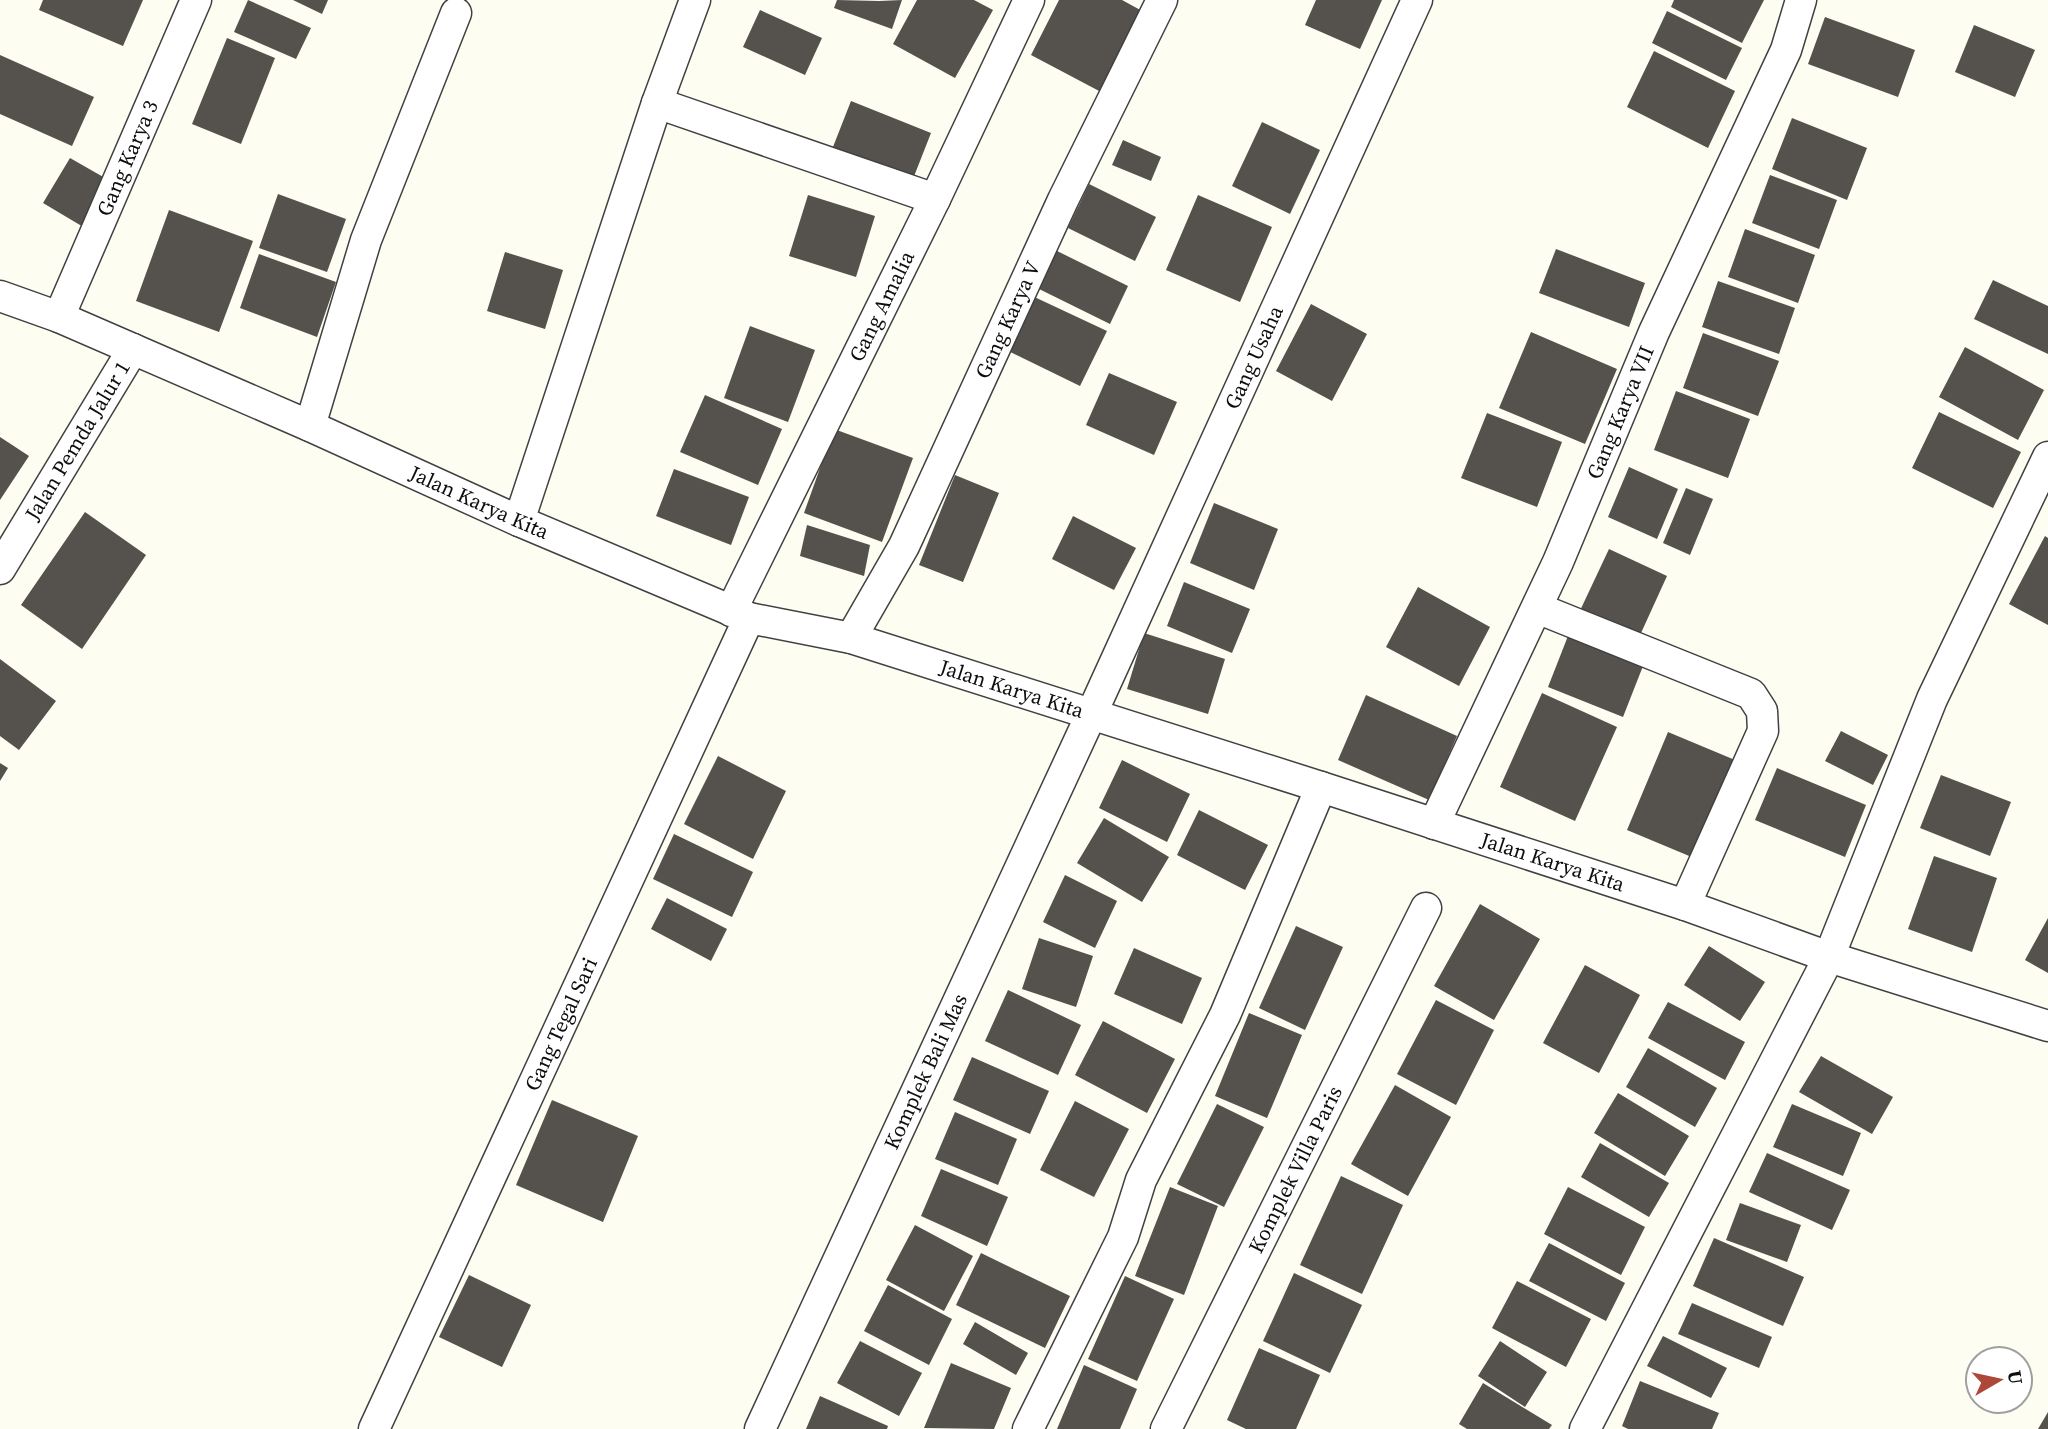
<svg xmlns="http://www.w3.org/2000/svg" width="2048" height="1429" font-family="'Source Serif 4',serif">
<rect width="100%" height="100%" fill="#fdfdf1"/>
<path fill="#55514c" d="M 43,0 L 143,0 L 123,46 L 39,10 Z
M 248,0 L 311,28 L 296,59 L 234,32 Z
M 293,0 L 328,0 L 322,14 Z
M 837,0 L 879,1 L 902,0 L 892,29 L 834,8 Z
M 917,0 L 974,0 L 993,10 L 955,78 L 893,44 Z
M 1059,0 L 1122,0 L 1144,12 L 1101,92 L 1031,55 Z
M 1316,0 L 1382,0 L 1360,49 L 1305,25 Z
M 1674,0 L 1764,0 L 1742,43 L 1671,7 Z
M 760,10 L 822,38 L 805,75 L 743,47 Z
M 1667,11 L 1742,48 L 1726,80 L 1652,43 Z
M 1825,17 L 1915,50 L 1898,97 L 1808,64 Z
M 1974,25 L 2035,50 L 2015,97 L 1955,72 Z
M 227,38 L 275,58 L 241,144 L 192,124 Z
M 1654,51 L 1735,91 L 1708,148 L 1627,107 Z
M 0,55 L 94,97 L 72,146 L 0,114 Z
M 851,101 L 931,133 L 911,184 L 831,152 Z
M 1792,118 L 1867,148 L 1847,200 L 1772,169 Z
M 1262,122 L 1320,150 L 1290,214 L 1232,186 Z
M 1123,140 L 1161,157 L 1151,181 L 1112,165 Z
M 70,158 L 112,182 L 85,228 L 43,203 Z
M 1770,175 L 1837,200 L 1819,249 L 1752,223 Z
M 1089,184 L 1156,217 L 1135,261 L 1068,228 Z
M 278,194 L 346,219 L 327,272 L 259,248 Z
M 808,195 L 875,216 L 856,277 L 789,256 Z
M 1198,195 L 1272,227 L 1240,302 L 1166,270 Z
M 169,210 L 253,241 L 219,332 L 136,301 Z
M 1745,229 L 1815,255 L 1798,303 L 1728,277 Z
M 1051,248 L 1128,286 L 1110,324 L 1033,286 Z
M 1556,249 L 1645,283 L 1629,327 L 1539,293 Z
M 505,252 L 563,270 L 545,329 L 487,311 Z
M 259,254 L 336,282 L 317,337 L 240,308 Z
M 1993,280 L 2048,306 L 2048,354 L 1974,319 Z
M 1718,281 L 1795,308 L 1779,354 L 1702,327 Z
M 1028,294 L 1107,331 L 1080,386 L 1002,348 Z
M 1311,304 L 1367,334 L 1332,401 L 1276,371 Z
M 750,326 L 815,350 L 788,422 L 724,398 Z
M 1531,332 L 1617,369 L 1585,444 L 1499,408 Z
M 1703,333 L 1779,361 L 1758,416 L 1683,388 Z
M 1965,347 L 2044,390 L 2018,440 L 1939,397 Z
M 1109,373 L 1177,402 L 1154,455 L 1086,425 Z
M 1676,391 L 1750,419 L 1728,478 L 1654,450 Z
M 705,395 L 782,429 L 758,485 L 680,452 Z
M 1939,412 L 2021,452 L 1993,508 L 1912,468 Z
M 1487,413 L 1562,442 L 1537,507 L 1461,478 Z
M 834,429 L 913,458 L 882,542 L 804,513 Z
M 0,437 L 29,456 L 0,500 Z
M 1629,467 L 1678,489 L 1657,539 L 1608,517 Z
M 674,469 L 749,497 L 731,545 L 656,516 Z
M 955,475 L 999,493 L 963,582 L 919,565 Z
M 1686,488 L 1713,499 L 1690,555 L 1663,543 Z
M 1214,503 L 1278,529 L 1254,590 L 1190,563 Z
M 85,512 L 146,555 L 82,649 L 21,605 Z
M 1073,516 L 1136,548 L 1114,590 L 1052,559 Z
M 807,525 L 870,545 L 864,576 L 800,556 Z
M 2045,536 L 2048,538 L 2048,625 L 2009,604 Z
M 1609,549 L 1667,576 L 1636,644 L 1577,617 Z
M 1184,582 L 1250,609 L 1232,653 L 1167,626 Z
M 1418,587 L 1490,627 L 1459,686 L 1386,647 Z
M 1144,633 L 1225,659 L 1208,714 L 1127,689 Z
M 1568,636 L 1643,666 L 1623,717 L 1548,687 Z
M 0,659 L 56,701 L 19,750 L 0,736 Z
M 1542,693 L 1617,727 L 1575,821 L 1500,787 Z
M 1366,695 L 1457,736 L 1429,800 L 1338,760 Z
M 1841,731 L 1888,755 L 1873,785 L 1825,761 Z
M 1668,732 L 1735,760 L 1694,858 L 1627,830 Z
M 718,756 L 786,791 L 753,859 L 684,824 Z
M 1122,760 L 1190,794 L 1167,842 L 1099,808 Z
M 0,763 L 8,768 L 0,781 Z
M 1777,768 L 1866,805 L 1845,857 L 1755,820 Z
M 1941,775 L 2011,802 L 1990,856 L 1920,828 Z
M 1199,810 L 1268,845 L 1245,890 L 1177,855 Z
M 1104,818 L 1169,857 L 1142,902 L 1077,863 Z
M 674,834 L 753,872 L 732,917 L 653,879 Z
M 1934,856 L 1997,878 L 1972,952 L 1908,929 Z
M 1065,875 L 1117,901 L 1095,948 L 1043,922 Z
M 667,898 L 727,929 L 711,961 L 651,929 Z
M 1480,904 L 1540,939 L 1494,1020 L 1434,986 Z
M 2048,918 L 2048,973 L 2025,960 Z
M 1296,926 L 1343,947 L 1305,1030 L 1259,1008 Z
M 1039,938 L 1093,956 L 1076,1007 L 1022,989 Z
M 1709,946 L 1765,982 L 1740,1021 L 1684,985 Z
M 1134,948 L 1202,978 L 1182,1024 L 1114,994 Z
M 1585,965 L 1640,995 L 1599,1073 L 1543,1043 Z
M 1008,990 L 1081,1025 L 1058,1075 L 985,1041 Z
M 1436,1000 L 1494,1030 L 1456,1105 L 1397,1074 Z
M 1668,1002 L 1745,1042 L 1725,1080 L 1648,1038 Z
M 1249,1013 L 1302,1035 L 1267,1118 L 1215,1096 Z
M 1103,1021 L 1175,1059 L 1147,1113 L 1075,1075 Z
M 1648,1048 L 1717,1088 L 1695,1127 L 1626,1087 Z
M 1821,1056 L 1893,1097 L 1872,1134 L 1799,1092 Z
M 972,1057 L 1049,1091 L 1030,1134 L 953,1100 Z
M 1395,1085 L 1451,1117 L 1408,1196 L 1351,1164 Z
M 1618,1093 L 1689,1136 L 1665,1176 L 1594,1133 Z
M 552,1100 L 638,1136 L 603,1222 L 516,1185 Z
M 1075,1101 L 1129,1129 L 1094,1197 L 1040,1170 Z
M 1217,1104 L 1264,1127 L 1224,1207 L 1177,1184 Z
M 1792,1104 L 1861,1133 L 1843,1176 L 1773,1147 Z
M 955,1112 L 1017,1139 L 998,1185 L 935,1159 Z
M 1600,1143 L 1669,1183 L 1649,1217 L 1581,1177 Z
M 1767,1153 L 1850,1190 L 1832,1230 L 1749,1192 Z
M 941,1169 L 1008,1197 L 987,1246 L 921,1216 Z
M 1341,1176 L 1403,1205 L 1362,1294 L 1300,1265 Z
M 1170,1187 L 1218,1206 L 1184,1295 L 1135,1276 Z
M 1568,1187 L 1645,1227 L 1621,1275 L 1544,1234 Z
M 1740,1203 L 1801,1225 L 1787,1262 L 1726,1240 Z
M 915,1225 L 973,1256 L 944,1311 L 886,1280 Z
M 1714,1238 L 1804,1277 L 1783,1326 L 1693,1286 Z
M 1549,1243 L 1625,1283 L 1606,1321 L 1529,1281 Z
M 981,1253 L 1070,1296 L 1045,1348 L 956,1305 Z
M 1294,1273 L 1362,1305 L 1330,1373 L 1263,1341 Z
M 469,1275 L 531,1305 L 502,1367 L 439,1337 Z
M 1125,1276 L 1174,1299 L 1137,1381 L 1088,1359 Z
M 1517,1281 L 1591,1319 L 1566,1367 L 1492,1328 Z
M 888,1285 L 952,1319 L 929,1365 L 864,1331 Z
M 1692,1303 L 1772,1337 L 1759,1368 L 1678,1334 Z
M 975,1322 L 1028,1353 L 1016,1375 L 963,1344 Z
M 1663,1336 L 1727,1368 L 1711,1398 L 1647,1366 Z
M 860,1341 L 922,1373 L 899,1416 L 837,1383 Z
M 1500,1341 L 1547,1372 L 1525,1407 L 1478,1376 Z
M 1259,1348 L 1320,1375 L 1296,1429 L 1246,1429 L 1227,1420 Z
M 951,1363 L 1011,1388 L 994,1429 L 924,1428 Z
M 1084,1365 L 1137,1389 L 1120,1429 L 1057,1429 Z
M 1640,1381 L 1719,1413 L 1712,1429 L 1628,1429 L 1622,1426 Z
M 1483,1383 L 1552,1425 L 1549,1429 L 1467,1429 L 1459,1424 Z
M 820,1396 L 888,1426 L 887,1429 L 806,1429 Z
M 2048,1412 L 2048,1429 L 2038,1429 Z"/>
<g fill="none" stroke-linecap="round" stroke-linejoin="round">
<defs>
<g id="street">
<path d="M 657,103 L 935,199"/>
<path id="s1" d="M 0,296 L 59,317 L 310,426 L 519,521 L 749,618 L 851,638 L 1321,787 L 1685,905 L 1829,957 L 2048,1026"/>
<path id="s2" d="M 59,317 L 196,0"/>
<path d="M 310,426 L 366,240 L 456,13"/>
<path d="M 519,521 L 657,103 L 695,0"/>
<path id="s3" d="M 0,569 L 133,349"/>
<path d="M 1537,608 L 1751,694 L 1762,711 L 1763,731 L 1685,905"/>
<path id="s4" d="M 731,611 L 935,199 L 1029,0"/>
<path id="s5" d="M 851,638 L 904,546 L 1063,200 L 1162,0"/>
<path id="s6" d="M 1434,824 L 1558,562 L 1654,332 L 1786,50 L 1801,0"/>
<path id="s7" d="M 374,1429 L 749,618"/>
<path id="s8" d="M 760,1429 L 1091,715 L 1417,0"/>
<path d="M 1028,1429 L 1123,1237 L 1141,1180 L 1225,1015 L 1321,787"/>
<path id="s9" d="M 1166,1429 L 1426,908"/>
<path d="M 1585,1429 L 1829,957 L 1932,699 L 2048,457"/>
</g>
</defs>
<use href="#street" stroke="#414141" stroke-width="33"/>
<use href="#street" stroke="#fff" stroke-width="30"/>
</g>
<g text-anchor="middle" stroke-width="7" stroke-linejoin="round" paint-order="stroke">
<g font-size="21" fill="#0e0e0e" stroke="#fff">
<text dy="7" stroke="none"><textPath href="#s2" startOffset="173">Gang Karya 3</textPath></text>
<text dy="7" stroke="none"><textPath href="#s4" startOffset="340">Gang Amalia</textPath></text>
<text dy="7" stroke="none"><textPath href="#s5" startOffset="355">Gang Karya V</textPath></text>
<text dy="7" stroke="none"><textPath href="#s8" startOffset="1180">Gang Usaha</textPath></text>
<text dy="7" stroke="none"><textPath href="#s6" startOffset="452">Gang Karya VII</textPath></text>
<text dy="7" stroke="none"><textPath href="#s3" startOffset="150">Jalan Pemda Jalur 1</textPath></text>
<text dy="7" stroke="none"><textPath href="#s1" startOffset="522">Jalan Karya Kita</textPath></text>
<text dy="7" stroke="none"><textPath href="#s1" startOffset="1088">Jalan Karya Kita</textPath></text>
<text dy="7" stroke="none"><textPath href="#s1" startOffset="1656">Jalan Karya Kita</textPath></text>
<text dy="7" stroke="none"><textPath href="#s7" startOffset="446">Gang Tegal Sari</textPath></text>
<text dy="7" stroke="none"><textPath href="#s8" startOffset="394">Komplek Bali Mas</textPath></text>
<text dy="7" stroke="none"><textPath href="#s9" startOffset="290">Komplek Villa Paris</textPath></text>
</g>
</g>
<g transform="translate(1999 1380) rotate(81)"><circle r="33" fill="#ffffff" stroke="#9f9f9f" stroke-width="2"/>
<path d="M0-5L12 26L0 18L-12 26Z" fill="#ad4737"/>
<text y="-10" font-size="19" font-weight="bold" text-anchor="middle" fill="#0e0e0e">U</text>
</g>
</svg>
